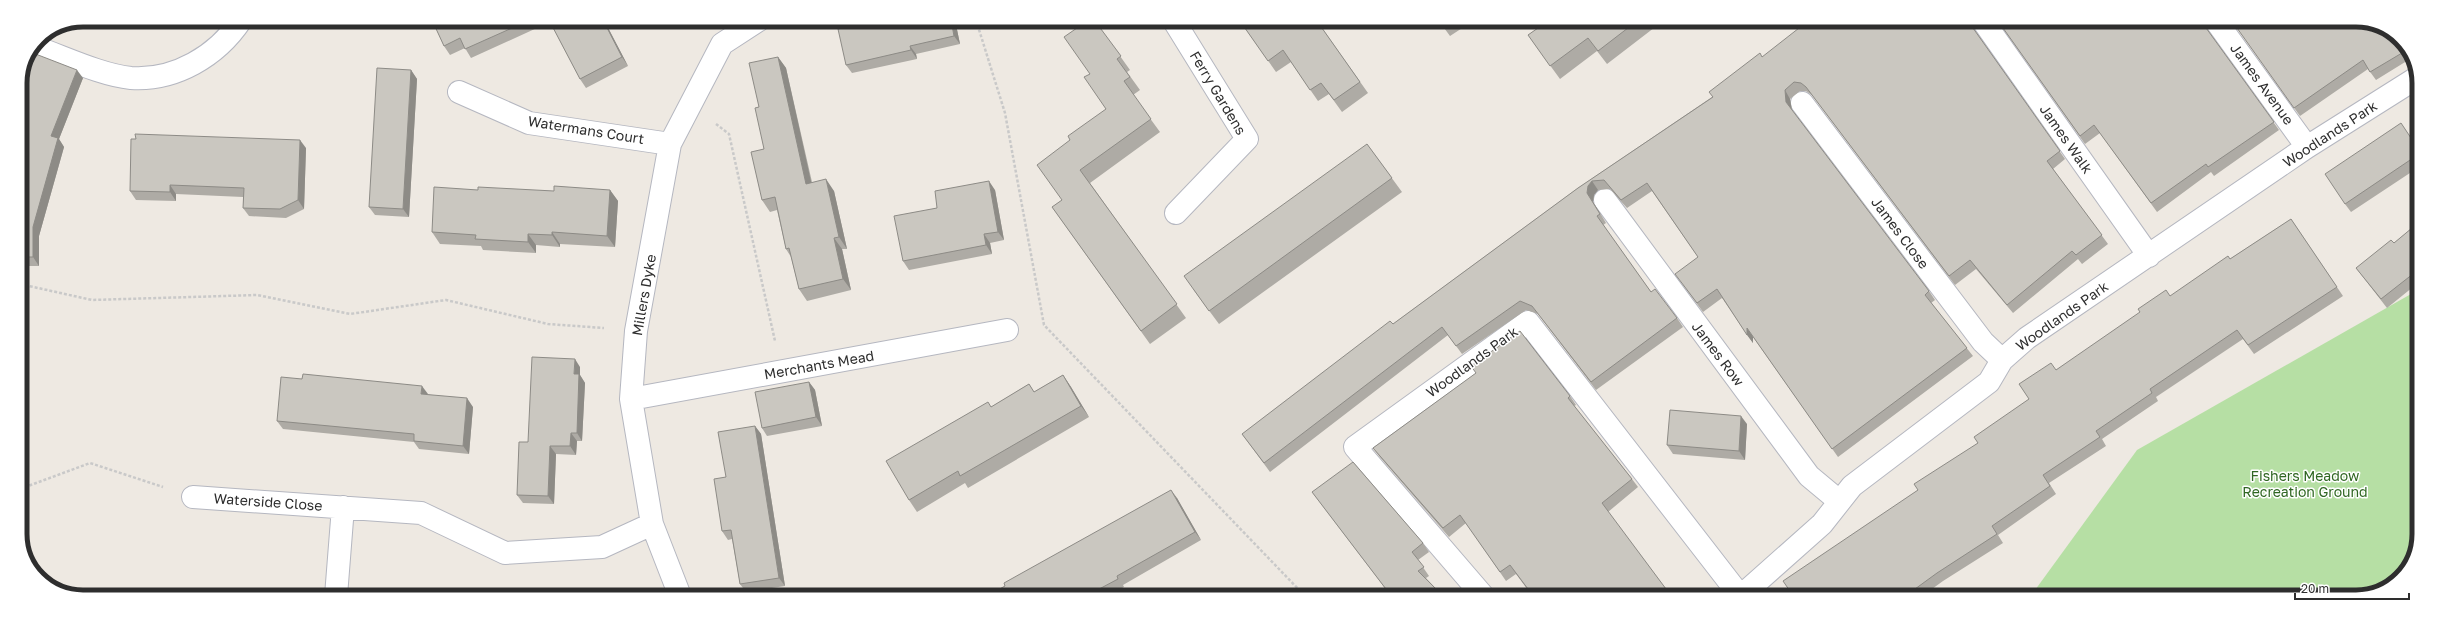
<svg xmlns="http://www.w3.org/2000/svg" width="2439" height="617" font-family="'Golos Text',sans-serif">
<rect width="100%" height="100%" fill="#eee9e2"/>
<path fill="#b6dfa4" d="M 2418,290 L 2418,546 L 2394,584 L 2356,597 L 2030,597 L 2137,450 Z"/>
<g fill="none" stroke-linecap="round" stroke-linejoin="round">
<defs>
<path id="minor" d="M 1174,21 L 1247,139 L 1176,213
M 1983,21 L 2149,256
M 2216,21 L 2307,147
M 35,47 C 64,57 101,75 131,78 C 175,81 217,56 241,20
M 459,92 L 529,123 L 670,144
M 1802,103 L 1983,342 L 2002,360
M 1605,200 L 1809,476 L 1839,501
M 631,399 L 1007,330
M 193,497 L 421,513 L 505,553 L 602,547 L 652,524
M 336,596 L 343,507
M 680,596 L 652,524 L 631,399 L 636,331 L 670,144 L 722,44 L 759,20
M 1741,596 L 1822,524 L 1852,486 L 1989,382 L 2002,360 L 2027,338 L 2307,147 L 2418,77
M 1484,597 L 1355,447 L 1528,322 L 1741,597"/>
</defs>
<use href="#minor" stroke="#b5b7c0" stroke-width="24"/>
<path stroke="#c9c9c9" stroke-width="2.5" stroke-dasharray="3 2" stroke-linecap="butt" d="M 976,20 L 1005,113 L 1044,325 L 1305,596
M 716,124 L 729,134 L 775,341
M 20,284 L 92,300 L 257,295 L 350,314 L 446,300 L 548,324 L 604,328
M 20,489 L 90,463 L 163,487"/>
<use href="#minor" stroke="#fff" stroke-width="22"/>
</g>
<path fill="#aeaba5" d="M 432,20 L 604,20 L 628,66 L 586,88 L 580,79 L 550,22 L 471,58 L 465,48 L 450,55 L 444,46 Z
M 877,20 L 955,20 L 960,44 L 916,54 L 917,59 L 852,73 L 846,65 Z
M 1095,21 L 1130,70 L 1127,72 L 1140,90 L 1133,95 L 1160,132 L 1090,183 L 1186,318 L 1150,344 L 1052,207 L 1062,200 L 1070,140 L 1106,109 L 1090,74 Z
M 1240,21 L 1317,21 L 1368,93 L 1342,112 L 1329,94 L 1318,101 L 1291,62 L 1276,72 Z
M 1439,21 L 1473,21 L 1450,36 Z
M 1548,21 L 1663,21 L 1607,64 L 1597,51 L 1560,79 L 1528,35 Z
M 1998,21 L 2206,28 L 2279,130 L 2214,176 L 2211,172 L 2157,212 L 2100,133 L 2085,144 Z
M 2232,21 L 2403,41 L 2410,59 L 2376,80 L 2368,69 L 2300,116 Z
M 1973,28 L 2065,159 L 2053,169 L 2108,244 L 2082,264 L 2078,259 L 2013,313 L 1976,269 L 1955,285 L 1812,95 L 1806,91 L 1800,91 L 1790,99 L 1792,110 L 1929,291 L 1935,300 L 1931,303 L 1973,356 L 1838,457 L 1753,337 L 1753,343 L 1722,298 L 1703,312 L 1681,282 L 1698,257 L 1652,191 L 1627,208 L 1610,189 L 1598,190 L 1594,195 L 1593,202 L 1606,223 L 1603,225 L 1651,292 L 1677,318 L 1683,327 L 1596,390 L 1538,314 L 1526,310 L 1462,354 L 1448,335 L 1270,472 L 1242,434 L 1393,324 L 1578,188 L 1712,97 L 1762,57 Z
M 778,57 L 786,68 L 812,182 L 834,191 L 847,249 L 842,249 L 851,290 L 807,301 L 799,289 L 791,257 L 786,249 L 777,210 L 770,212 L 762,200 L 764,149 L 759,107 Z
M 411,70 L 417,79 L 409,217 L 375,215 L 369,207 Z
M 83,78 L 59,139 L 64,147 L 39,236 L 39,266 L 20,266 L 20,83 Z
M 1367,144 L 1402,192 L 1219,324 L 1193,289 Z
M 306,148 L 304,209 L 286,218 L 249,216 L 243,208 L 243,197 L 176,194 L 176,201 L 136,200 L 130,191 Z
M 2419,149 L 2419,167 L 2351,212 L 2345,204 Z
M 478,190 L 554,191 L 610,190 L 618,201 L 615,247 L 560,244 L 560,247 L 536,245 L 536,253 L 483,250 L 481,246 L 440,244 L 432,232 Z
M 995,190 L 1004,240 L 990,243 L 992,254 L 909,270 L 903,261 Z
M 2291,219 L 2343,296 L 2254,354 L 2243,339 L 2156,397 L 2158,401 L 2102,439 L 2106,446 L 2049,483 L 2056,494 L 1998,535 L 2003,543 L 1943,581 L 1921,597 L 1794,597 L 1918,490 L 1978,443 L 2029,399 L 2056,370 L 2171,296 L 2230,259 Z
M 2418,223 L 2418,283 L 2387,308 L 2356,268 L 2394,243 Z
M 580,367 L 580,375 L 585,383 L 582,441 L 577,441 L 576,455 L 556,454 L 554,504 L 523,503 L 517,495 L 528,442 Z
M 1063,375 L 1071,387 L 1089,417 L 968,488 L 965,483 L 917,512 L 909,500 L 991,407 L 1029,384 L 1034,392 Z
M 809,382 L 815,390 L 822,426 L 767,436 L 762,428 Z
M 427,394 L 473,407 L 469,454 L 419,449 L 414,442 L 283,429 L 277,421 Z
M 1570,396 L 1576,405 L 1574,406 L 1632,479 L 1638,487 L 1608,512 L 1672,597 L 1533,597 L 1516,574 L 1506,581 L 1466,523 L 1449,537 L 1379,456 L 1373,448 Z
M 1747,424 L 1745,460 L 1673,454 L 1667,445 Z
M 755,426 L 761,434 L 785,586 L 746,592 L 740,584 L 732,539 L 728,540 L 722,531 L 726,477 Z
M 1312,492 L 1423,543 L 1429,552 L 1418,560 L 1429,576 L 1426,578 L 1443,596 L 1391,596 Z
M 1177,498 L 1201,540 L 1123,585 L 1124,587 L 1108,596 L 987,596 Z"/>
<path fill="#8d8b86" d="M 603,20 L 604,20 L 628,66 L 622,57 Z
M 951,20 L 955,20 L 960,44 L 954,36 Z
M 1968,21 L 1972,21 L 1973,28 Z
M 2201,21 L 2205,21 L 2206,28 Z
M 910,46 L 916,54 L 917,59 L 911,50 Z
M 778,57 L 786,68 L 814,195 L 806,184 Z
M 77,70 L 83,78 L 59,139 L 64,147 L 39,236 L 39,266 L 33,257 L 33,227 L 51,136 Z
M 411,70 L 417,79 L 409,217 L 403,209 Z
M 1785,90 L 1790,99 L 1792,111 L 1786,102 Z
M 300,140 L 306,148 L 304,209 L 298,200 Z
M 826,179 L 834,191 L 847,249 L 839,237 Z
M 989,181 L 995,190 L 1004,240 L 998,232 Z
M 1592,181 L 1598,190 L 1594,195 L 1593,202 L 1606,223 L 1587,193 L 1588,186 Z
M 170,185 L 176,194 L 176,201 L 170,192 Z
M 610,190 L 618,201 L 615,247 L 607,236 Z
M 552,232 L 560,244 L 560,247 L 552,235 Z
M 528,234 L 536,245 L 536,253 L 528,242 Z
M 984,234 L 990,243 L 992,254 L 986,245 Z
M 834,238 L 842,249 L 851,290 L 843,279 Z
M 1747,328 L 1753,337 L 1753,343 L 1747,335 Z
M 575,359 L 580,367 L 580,375 L 585,383 L 582,441 L 577,433 L 574,374 Z
M 1063,375 L 1071,387 L 1089,417 L 1081,406 Z
M 809,382 L 815,390 L 822,426 L 816,417 Z
M 422,386 L 428,394 L 421,394 Z
M 467,398 L 473,407 L 469,454 L 463,446 Z
M 1741,416 L 1747,424 L 1745,460 L 1739,451 Z
M 755,426 L 761,434 L 785,586 L 779,578 Z
M 571,433 L 577,441 L 576,455 L 570,446 Z
M 550,446 L 556,454 L 554,504 L 548,496 Z
M 1171,490 L 1177,498 L 1201,540 L 1195,532 Z"/>
<path fill="#cac7c0" stroke="#8d8b86" d="M 432,20 L 530,20 L 465,49 L 460,38 L 444,46 Z
M 549,20 L 603,20 L 622,57 L 580,79 Z
M 877,20 L 951,20 L 954,36 L 910,46 L 911,50 L 846,65 L 838,29 Z
M 1087,21 L 1095,21 L 1121,56 L 1117,59 L 1130,77 L 1124,81 L 1151,119 L 1080,170 L 1177,304 L 1141,331 L 1052,207 L 1062,200 L 1037,165 L 1070,140 L 1068,136 L 1106,109 L 1084,77 L 1090,74 L 1064,37 Z
M 1240,21 L 1317,21 L 1360,82 L 1334,100 L 1321,83 L 1310,90 L 1283,50 L 1268,61 Z
M 1440,21 L 1444,21 L 1441,23 Z
M 1548,21 L 1637,21 L 1598,51 L 1588,38 L 1550,66 L 1528,35 Z
M 1808,21 L 1968,21 L 2060,151 L 2047,161 L 2102,235 L 2076,255 L 2072,251 L 2007,305 L 1970,260 L 1949,276 L 1806,87 L 1801,83 L 1794,82 L 1785,90 L 1786,102 L 1929,291 L 1925,295 L 1967,348 L 1832,449 L 1747,328 L 1747,335 L 1717,289 L 1697,303 L 1675,274 L 1698,257 L 1647,183 L 1621,200 L 1604,180 L 1592,181 L 1588,186 L 1587,193 L 1600,214 L 1597,216 L 1651,292 L 1655,289 L 1677,318 L 1591,382 L 1532,306 L 1520,301 L 1456,346 L 1442,327 L 1264,463 L 1242,434 L 1390,321 L 1393,324 L 1578,188 L 1713,97 L 1709,92 L 1760,53 L 1762,57 Z
M 1998,21 L 2201,21 L 2274,122 L 2208,167 L 2206,164 L 2151,203 L 2094,125 L 2080,136 Z
M 2232,21 L 2368,21 L 2403,41 L 2407,50 L 2370,72 L 2363,60 L 2294,108 Z
M 33,53 L 77,70 L 51,136 L 58,138 L 33,227 L 33,257 L 20,257 L 20,83 Z
M 778,57 L 806,184 L 826,179 L 839,237 L 834,238 L 843,279 L 799,289 L 789,248 L 786,249 L 775,197 L 762,200 L 751,152 L 764,149 L 755,108 L 759,107 L 749,63 Z
M 377,68 L 411,70 L 403,209 L 369,207 Z
M 2401,123 L 2419,150 L 2419,154 L 2345,204 L 2325,174 Z
M 135,134 L 300,140 L 298,200 L 280,209 L 243,208 L 244,188 L 170,185 L 170,192 L 130,191 L 131,139 L 136,139 Z
M 1367,144 L 1392,178 L 1209,311 L 1184,276 Z
M 989,181 L 998,232 L 984,234 L 986,245 L 903,261 L 894,216 L 937,208 L 935,191 Z
M 554,186 L 610,190 L 607,236 L 552,232 L 552,235 L 528,234 L 528,242 L 475,239 L 476,235 L 432,232 L 434,187 L 478,190 L 478,187 L 554,191 Z
M 2291,219 L 2337,287 L 2248,345 L 2237,330 L 2150,389 L 2152,393 L 2096,431 L 2100,437 L 2043,475 L 2050,486 L 1992,526 L 1997,534 L 1937,573 L 1904,597 L 1794,597 L 1783,581 L 1918,490 L 1914,484 L 1978,443 L 1974,437 L 2029,399 L 2019,384 L 2051,363 L 2056,370 L 2140,312 L 2138,309 L 2166,290 L 2170,296 L 2228,256 L 2230,259 Z
M 2418,223 L 2418,270 L 2381,299 L 2356,268 L 2391,240 L 2394,243 Z
M 1520,331 L 1570,396 L 1568,398 L 1632,479 L 1602,503 L 1672,597 L 1534,597 L 1510,565 L 1500,572 L 1460,515 L 1443,528 L 1373,448 L 1476,373 L 1471,366 Z
M 532,357 L 575,359 L 574,374 L 579,374 L 577,433 L 571,433 L 570,446 L 550,446 L 548,496 L 517,495 L 519,442 L 528,442 Z
M 303,374 L 422,386 L 421,394 L 467,398 L 463,446 L 414,441 L 414,434 L 277,421 L 281,377 L 302,379 Z
M 1063,375 L 1081,406 L 960,476 L 958,471 L 909,500 L 886,461 L 988,402 L 991,407 L 1029,384 L 1034,392 Z
M 809,382 L 816,417 L 762,428 L 755,392 Z
M 1670,410 L 1741,416 L 1739,451 L 1667,445 Z
M 755,426 L 779,578 L 740,584 L 731,530 L 722,531 L 714,479 L 726,477 L 718,432 Z
M 1353,462 L 1423,543 L 1412,552 L 1424,567 L 1418,571 L 1443,596 L 1394,596 L 1390,592 L 1389,593 L 1312,492 Z
M 1171,490 L 1195,532 L 1117,576 L 1118,579 L 1086,596 L 987,596 L 1005,586 L 1004,583 Z
M 1705,590 L 1711,597 L 1698,597 Z"/>
<g text-anchor="middle" stroke-width="3" stroke-linejoin="round" paint-order="stroke">
<g font-size="14" fill="#2e2e2e" stroke="#fff">
<text transform="translate(2262 84) rotate(54)" y="5">James Avenue</text>
<text transform="translate(1218 93) rotate(59)" y="5">Ferry Gardens</text>
<text transform="translate(586 130) rotate(9)" y="5">Watermans Court</text>
<text transform="translate(2330 134) rotate(-33)" y="5">Woodlands Park</text>
<text transform="translate(2066 139) rotate(55)" y="5">James Walk</text>
<text transform="translate(1900 233) rotate(53)" y="5">James Close</text>
<text transform="translate(644 295) rotate(-80)" y="5">Millers Dyke</text>
<text transform="translate(2062 316) rotate(-35)" y="5">Woodlands Park</text>
<text transform="translate(1718 354) rotate(53)" y="5">James Row</text>
<text transform="translate(1472 362) rotate(-36)" y="5">Woodlands Park</text>
<text transform="translate(819 365) rotate(-10)" y="5">Merchants Mead</text>
<text transform="translate(268 502) rotate(4)" y="5">Waterside Close</text>
</g>
<g font-size="14" fill="#2f6622" stroke="#fff">
<text x="2305" y="481">Fishers Meadow<tspan x="2305" dy="16">Recreation Ground</tspan></text>
</g>
</g>
<path d="M0 0H2439V617H0ZM83 27H2356A56 56 0 0 1 2412 83V534A56 56 0 0 1 2356 590H83A56 56 0 0 1 27 534V83A56 56 0 0 1 83 27Z" fill="#fff" fill-rule="evenodd"/>
<path fill="none" stroke="#2e2e2e" stroke-width="5" d="M83 27H2356A56 56 0 0 1 2412 83V534A56 56 0 0 1 2356 590H83A56 56 0 0 1 27 534V83A56 56 0 0 1 83 27Z"/>
<path d="M2295 593v6h114v-6" fill="none" stroke="#2e2e2e" stroke-width="2"/>
<text x="2301" y="593" font-size="12" fill="#2e2e2e" stroke="#ffffff" stroke-width="3" paint-order="stroke">20 m</text>
</svg>
